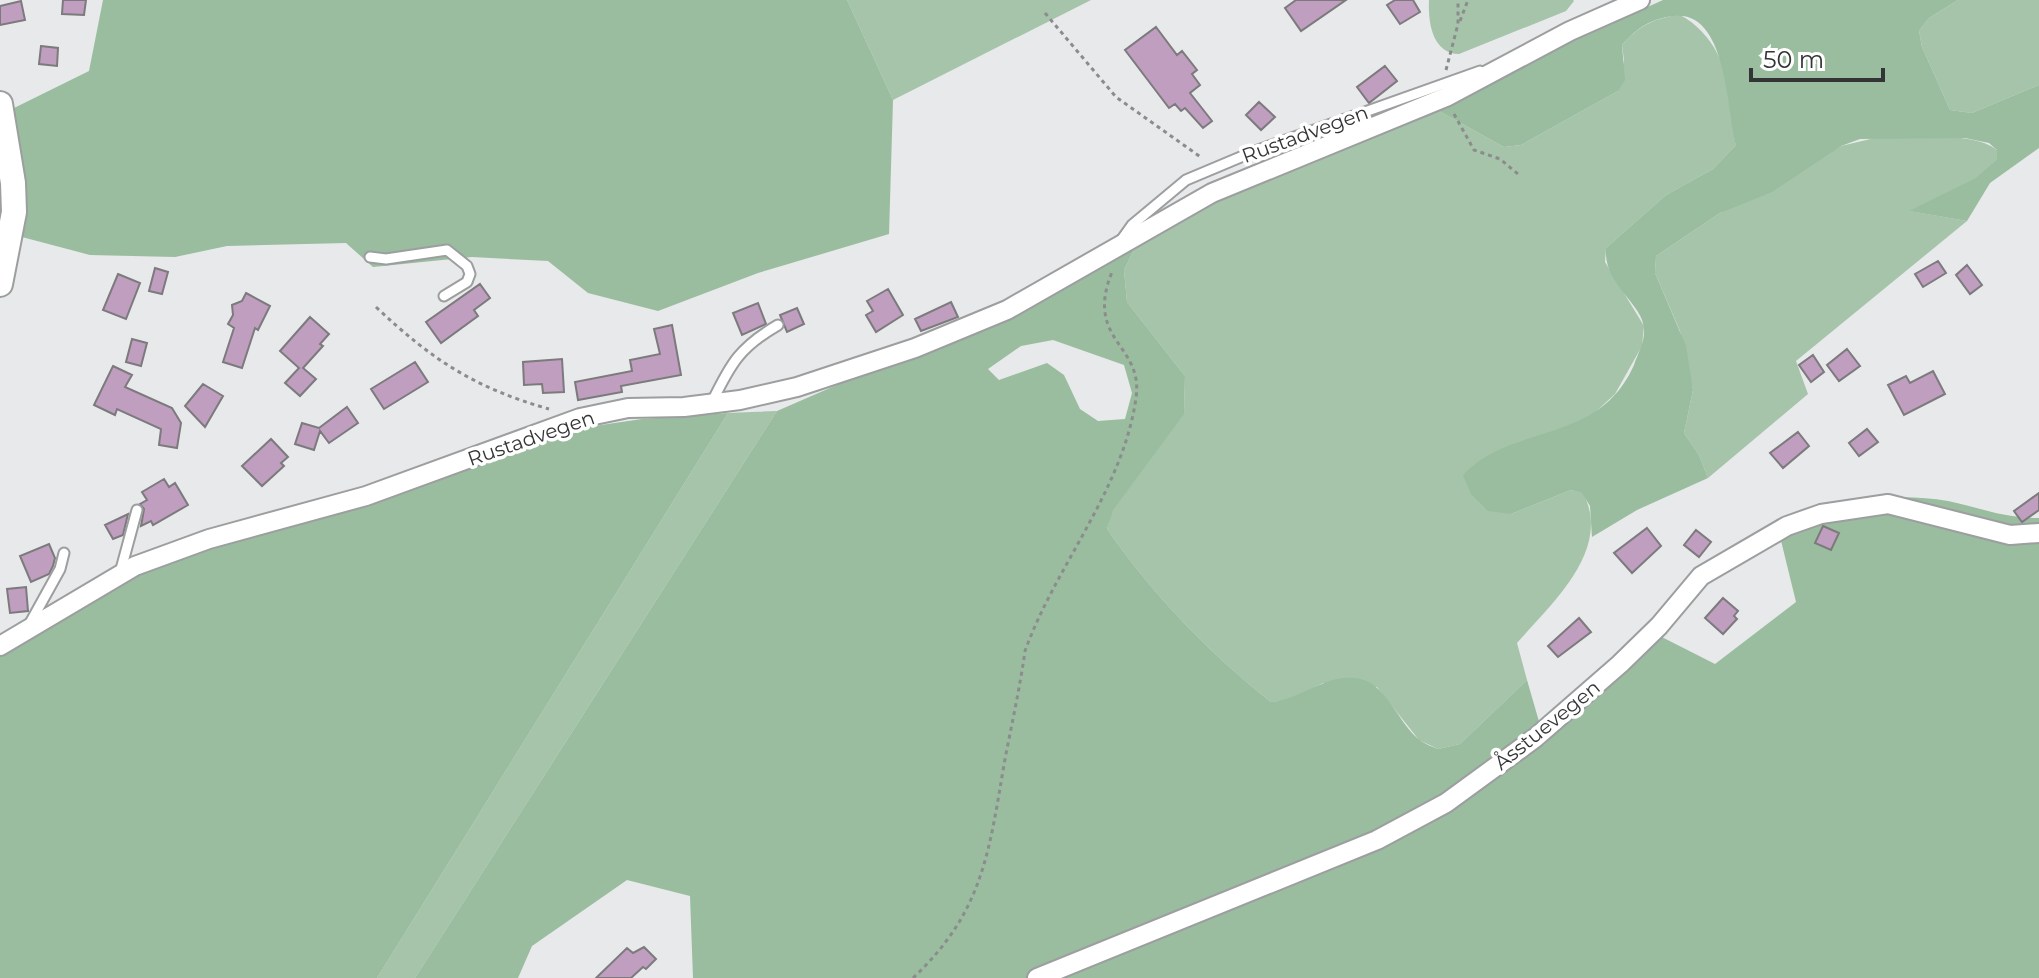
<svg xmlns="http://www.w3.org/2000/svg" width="2039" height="978" font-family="Montserrat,sans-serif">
<rect width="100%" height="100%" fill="#e7e9ea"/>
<path fill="#a5c4aa" d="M 847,0 L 1091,0 L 893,100 Z
M 1429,0 L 1573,0 L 1574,1 L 1566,11 L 1459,54 C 1432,53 1428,22 1429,0 Z
M 1958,0 L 2039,0 L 2039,85 L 1972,113 L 1950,110 L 1922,47 L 1919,31 L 1929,18 Z
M 1680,15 C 1714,33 1728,69 1733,107 C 1734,120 1732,132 1736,145 L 1713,169 L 1666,195 L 1606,248 L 1605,262 L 1644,326 L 1642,346 L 1615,394 L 1591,416 L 1570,427 L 1511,514 L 1571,490 L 1583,493 C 1613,550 1551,604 1517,643 L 1527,680 L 1460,744 L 1438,749 L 1419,740 L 1377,687 L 1323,683 L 1288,701 L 1271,702 C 1208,652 1153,595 1107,529 L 1112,510 L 1184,413 L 1185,376 L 1127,302 L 1124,270 L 1140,237 L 1216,182 L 1409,114 L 1439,111 L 1504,147 L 1521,145 L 1618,91 L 1624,60 L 1622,45 C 1640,25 1654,18 1680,15 Z
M 1879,137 C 1911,139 1973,130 1997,150 L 1997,159 L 1976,179 L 1910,211 L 1967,221 L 1796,361 L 1808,394 L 1708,478 L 1699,455 L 1684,433 L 1693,390 L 1680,331 L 1655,273 L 1656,256 L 1720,213 L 1841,146 Z
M 777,411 L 415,978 L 377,978 L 728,413 Z"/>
<path fill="#99bd9e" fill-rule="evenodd" d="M 103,0 L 847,0 L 893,100 L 889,234 L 758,273 L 658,311 L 588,293 L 548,261 L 472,257 L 373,267 L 346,243 L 227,246 L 175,257 L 90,255 L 22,237 L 26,182 L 10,110 L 89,71 Z
M 1663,0 L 1958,0 L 1929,18 L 1919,31 L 1922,47 L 1950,110 L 1972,113 L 2039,85 L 2039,148 L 1990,183 L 1967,221 L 1909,211 L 1976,178 L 1997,159 L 1997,150 L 1989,143 L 1965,138 L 1860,139 L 1841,146 L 1772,192 L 1720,213 L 1656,256 L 1655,273 L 1686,346 L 1693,390 L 1684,433 L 1699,455 L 1708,478 L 1637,510 L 1592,537 L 1590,506 L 1582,493 L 1571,490 L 1511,514 L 1488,511 L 1471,494 L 1463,475 C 1513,422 1598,446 1634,365 C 1638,353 1645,342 1644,329 C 1643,303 1603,285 1606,248 L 1666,195 L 1713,169 L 1736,145 C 1727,114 1728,10 1674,16 C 1650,19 1638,27 1622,45 L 1625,80 L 1618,91 L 1521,145 L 1504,147 L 1439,111 L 1409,114 Z
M 1140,237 L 1124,270 L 1127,302 L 1185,376 L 1184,414 L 1113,510 L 1107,529 C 1153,595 1208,652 1271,702 C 1300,700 1324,675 1354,678 C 1387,680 1397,724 1421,741 C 1426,744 1432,747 1438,749 L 1460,744 L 1527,680 L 1540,725 L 1644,628 L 1715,664 L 1796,602 L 1776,520 C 1831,502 1890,491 1948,501 C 1982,508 2002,518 2039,518 L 2039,978 L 693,978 L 690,896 L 627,880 L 532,946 L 518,978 L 415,978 L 777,411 L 869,371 L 989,329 L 1019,315 ZM 1053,340 L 1124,365 L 1132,393 L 1125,419 L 1098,421 L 1080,409 L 1064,375 L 1047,363 L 999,380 L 988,369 L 1021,346 Z
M 728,413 L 377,978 L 0,978 L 0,653 L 139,570 L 567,430 L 642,419 Z"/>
<path fill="#bf9ebf" stroke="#7c7a7c" stroke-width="2" d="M 63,0 L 86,0 L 84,15 L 62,14 Z
M 1296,0 L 1346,0 L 1301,31 L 1285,8 Z
M 1395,0 L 1413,0 L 1420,12 L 1400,24 L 1387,5 Z
M 21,1 L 25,20 L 0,25 L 0,6 Z
M 1156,27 L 1177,55 L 1182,51 L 1197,70 L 1192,74 L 1200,85 L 1190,93 L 1212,121 L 1203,128 L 1185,108 L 1181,111 L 1175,104 L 1169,108 L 1125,50 Z
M 41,46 L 58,48 L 57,66 L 39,64 Z
M 1385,66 L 1397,81 L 1369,103 L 1357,87 Z
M 1259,102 L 1275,117 L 1261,130 L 1246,115 Z
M 1938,261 L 1946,273 L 1923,287 L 1915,274 Z
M 1967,265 L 1982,285 L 1970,294 L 1956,275 Z
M 155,268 L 168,272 L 162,294 L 149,291 Z
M 118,274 L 140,283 L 126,319 L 103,310 Z
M 480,284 L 490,298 L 474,310 L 478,316 L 441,343 L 426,322 Z
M 888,289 L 903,315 L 876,332 L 866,315 L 873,311 L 867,301 Z
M 246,293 L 270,306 L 258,330 L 255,328 L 242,368 L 223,362 L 234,328 L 228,324 L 233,315 L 232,305 L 242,301 Z
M 951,302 L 958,317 L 921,331 L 915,319 Z
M 758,303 L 766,324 L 742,335 L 733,313 Z
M 797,308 L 804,324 L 787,332 L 780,315 Z
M 310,317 L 329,334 L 320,344 L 323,346 L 303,368 L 316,379 L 300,396 L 285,383 L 299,368 L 280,351 Z
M 672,325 L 681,375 L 621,386 L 622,392 L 578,400 L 575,382 L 632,371 L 630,360 L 660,354 L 654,329 Z
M 132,339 L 147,343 L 141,366 L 126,362 Z
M 1847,349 L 1860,366 L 1839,381 L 1827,365 Z
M 1813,355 L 1824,372 L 1811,382 L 1799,365 Z
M 562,359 L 564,392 L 543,393 L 542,384 L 524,385 L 523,362 Z
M 415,362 L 428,382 L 384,409 L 371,389 Z
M 113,366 L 132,375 L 125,387 L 172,408 L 181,423 L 177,448 L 159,445 L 161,429 L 117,409 L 115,415 L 94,405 Z
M 1933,371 L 1945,394 L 1904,415 L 1888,385 L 1906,376 L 1910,383 Z
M 203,384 L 223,396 L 205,427 L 185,406 Z
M 347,407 L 358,423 L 329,443 L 320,431 L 314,450 L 295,444 L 302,423 L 319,428 Z
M 1867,429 L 1878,442 L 1859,456 L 1849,443 Z
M 1798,432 L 1809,446 L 1783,468 L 1770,453 Z
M 271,439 L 288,457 L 281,463 L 284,466 L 262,486 L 242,466 Z
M 164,479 L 169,487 L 175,483 L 188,505 L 153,525 L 151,521 L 141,526 L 144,509 L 140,504 L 147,500 L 142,492 Z
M 2039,493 L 2039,510 L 2022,522 L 2014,511 Z
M 128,514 L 123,535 L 113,539 L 105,525 Z
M 1823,526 L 1839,533 L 1831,550 L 1815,543 Z
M 1647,528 L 1661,546 L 1632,573 L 1614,553 Z
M 1696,530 L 1711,542 L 1699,557 L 1684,545 Z
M 49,544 L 55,558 L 53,566 L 49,574 L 31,582 L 20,556 Z
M 26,587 L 28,611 L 10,613 L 7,589 Z
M 1723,598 L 1738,611 L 1734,616 L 1737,619 L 1723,634 L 1705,618 Z
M 1579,618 L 1591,632 L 1558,657 L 1548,646 Z
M 644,947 L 656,959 L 646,969 L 643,967 L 631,978 L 596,978 L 627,948 L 633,953 Z"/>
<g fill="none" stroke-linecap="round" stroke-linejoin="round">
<defs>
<path id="lane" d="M 1122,239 L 1132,225 L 1186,180 L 1255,151 L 1480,71
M 370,257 L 386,259 L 447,250 L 467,266 L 470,274 L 467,282 L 444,296
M 712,402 C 731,363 740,347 778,325
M 120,573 L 137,510
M 29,625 L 60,569 L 64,553"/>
<path id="street" d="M 0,646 L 135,566 L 209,539 L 366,496 L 580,418 L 628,408 L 684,407 L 740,400 L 797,387 L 915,348 L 1007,310 L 1212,193 L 1446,97 L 1570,31 L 1640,0
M 1037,978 L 1377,840 L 1446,803 L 1535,738 L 1620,664 L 1659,626 L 1701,576 L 1787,526 L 1821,514 L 1888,504 L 2010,535 L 2039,533"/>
<path id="secondary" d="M 0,104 L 13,183 L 14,212 L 0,284"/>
</defs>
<use href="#lane" stroke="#9c9e9f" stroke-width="13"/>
<use href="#street" stroke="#9c9e9f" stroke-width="22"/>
<use href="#secondary" stroke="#9c9e9f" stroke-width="28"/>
<path stroke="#8b8c8d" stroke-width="3" stroke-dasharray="4 4" stroke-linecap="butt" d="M 1045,13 L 1116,97 L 1202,158
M 1460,21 L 1468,0
M 1446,70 L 1458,24 L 1458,0
M 1454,114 L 1474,150 L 1500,159 L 1518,174
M 376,307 C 432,360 475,388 549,409
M 913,978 C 984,911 989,851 1005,759 C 1012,723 1020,687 1025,651 C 1056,565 1123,490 1136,398 C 1144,344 1084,341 1112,272"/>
<use href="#lane" stroke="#fff" stroke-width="9"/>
<use href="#street" stroke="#fff" stroke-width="18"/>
<use href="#secondary" stroke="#fff" stroke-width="24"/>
</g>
<g text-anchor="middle" stroke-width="7" stroke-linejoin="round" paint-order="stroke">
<g font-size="20" fill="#333435" stroke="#fff">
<text transform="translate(1305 134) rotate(-20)" y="7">Rustadvegen</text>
<text transform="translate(531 438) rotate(-19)" y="7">Rustadvegen</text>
<text transform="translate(1547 725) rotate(-39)" y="7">Åsstuevegen</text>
</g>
</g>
<path d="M1751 68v12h132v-12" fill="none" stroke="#333435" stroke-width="4"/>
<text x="1763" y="68" font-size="24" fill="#333435" stroke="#ffffff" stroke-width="6" paint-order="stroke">50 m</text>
</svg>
